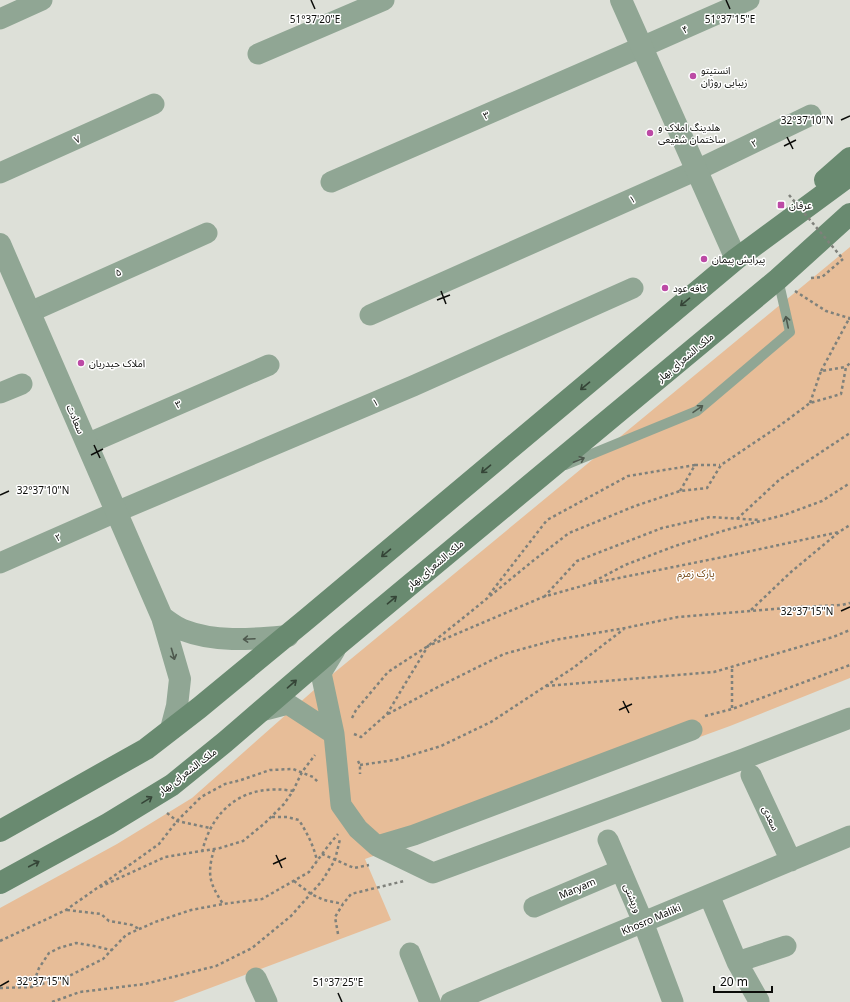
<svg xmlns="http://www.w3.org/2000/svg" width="850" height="1002" font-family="'Noto Sans','Noto Sans Arabic',sans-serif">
<rect width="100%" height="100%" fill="#dde0d8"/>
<path fill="#e7bd98" d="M 850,247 L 850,678 L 730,726 L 365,859 L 391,920 L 173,1002 L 0,1002 L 0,908 L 117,844 L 192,798 L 323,682 Z"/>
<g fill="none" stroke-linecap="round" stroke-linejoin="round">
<path stroke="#7f817b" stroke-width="2.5" stroke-dasharray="3 3" stroke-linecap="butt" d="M 811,278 L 822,277 L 843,259
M 795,291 L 826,311 L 849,318 L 850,321
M 821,371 L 850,317
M 810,403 L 821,371 L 846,367
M 680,491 L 695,465 L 720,465
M 737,519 L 779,480 L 850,433
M 594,583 L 728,556 L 839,532
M 489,595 L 547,520 L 628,476 L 695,465
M 544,597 L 577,561 L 662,528 L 710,517 L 760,520
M 751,610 L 791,572 L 839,532 L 850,525
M 546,686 L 714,672 L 833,637 L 850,630
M 732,708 L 732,667
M 388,714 L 436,688 L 504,654 L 555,640 L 625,628 L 678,617 L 798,607 L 842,605 L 850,603
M 705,716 L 732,709 L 850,665
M 352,718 L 356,710 L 388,672 L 428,646 L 468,614 L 534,560 L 569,533 L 635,506 L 680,491 L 707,488 L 721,465 L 782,424 L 810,403 L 841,394 L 846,367 L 850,363
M 354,734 L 361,737 L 387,714 L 408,679 L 428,646 L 543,597 L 589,584 L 625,565 L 675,546 L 726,530 L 784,515 L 822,501 L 850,483
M 358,761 L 360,765 L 360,774
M 360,765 L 395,760 L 441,746 L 491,722 L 573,668 L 624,629
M 167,813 L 177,821 L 210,828
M 272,817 L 287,817 L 299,820 C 307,833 314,846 317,861
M 214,849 C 207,875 209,882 223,904
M 202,852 C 213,806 247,783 293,791
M 322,854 L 354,868 L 369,865
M 294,881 L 311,894 L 324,900 L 343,904
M 100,887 L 165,857 L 220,848 L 243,841 L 265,823 L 284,804 L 293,791 L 302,772 L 315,755
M 67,910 L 101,914 L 109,921 L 132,925 L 139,929
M 338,934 L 335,917 L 343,904 L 351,894 L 404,881
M 0,941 L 66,910 L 159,844 L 177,821 L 201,797 L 225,784 L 241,780 L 270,770 L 293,769 L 313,777 L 319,783
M 32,987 L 39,968 L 49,953 L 59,948 L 76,943 L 94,946 L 111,950
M 0,988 L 32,987 L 69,976 L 103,959 L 126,935 L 155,922 L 191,910 L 223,904 L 262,899 L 309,872 L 328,846 L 338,834
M 52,1002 L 80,992 L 145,984 L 216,966 L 252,948 L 291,916 L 322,881 L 335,860 L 340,839"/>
<path stroke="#90a694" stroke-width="10" d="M 565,465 L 697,411 L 790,332 L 778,279"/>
<path stroke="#90a694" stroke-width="21" d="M 0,19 L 42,0
M 258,54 L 384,0
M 0,173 L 154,104
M 331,182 L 642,47 L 749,0
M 30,312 L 207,233
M 370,315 L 697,170 L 811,115
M 0,393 L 22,384
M 87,444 L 269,365
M 0,563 L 116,512 L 413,386 L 633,288
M 335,650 L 321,673 L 334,734 L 341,805 L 358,829 L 377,846 L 414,835 L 692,730
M 261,711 L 288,704 L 334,734
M 751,775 L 791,861
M 608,840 L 643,922 L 673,1002
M 377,846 L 433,873 L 743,759 L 850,718
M 709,895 L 737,962 L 786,946
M 534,907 L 621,870
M 410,953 L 430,1002
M 737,962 L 759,1001
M 256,978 L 267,1002
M 451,1002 L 850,836"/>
<path stroke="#90a694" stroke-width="22" d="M 621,0 L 736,259
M 0,244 L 162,617 L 180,679 L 177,706 L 171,729
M 162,617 C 168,621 175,627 183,630 C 216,643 253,639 288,636"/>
<path stroke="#698a70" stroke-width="22" d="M 825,180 L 850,158
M 0,831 L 146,749 L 199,708 L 308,618 L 736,259 L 850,175
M 0,883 L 108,824 L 172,785 L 225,742 L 340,643 L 778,279 L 850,214"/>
<path stroke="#7f817b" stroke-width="2.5" stroke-dasharray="3 3" stroke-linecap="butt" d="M 789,195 L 843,259"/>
</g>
<defs><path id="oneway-shaft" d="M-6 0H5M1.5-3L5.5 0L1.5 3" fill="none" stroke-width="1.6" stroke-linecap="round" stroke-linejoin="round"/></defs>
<g stroke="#354537">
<use href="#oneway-shaft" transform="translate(685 302) rotate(140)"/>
<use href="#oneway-shaft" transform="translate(585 386) rotate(140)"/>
<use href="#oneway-shaft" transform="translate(486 469) rotate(140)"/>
<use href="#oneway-shaft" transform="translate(386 553) rotate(140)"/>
<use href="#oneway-shaft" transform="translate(392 600) rotate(-40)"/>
<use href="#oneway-shaft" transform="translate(292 684) rotate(-41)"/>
<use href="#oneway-shaft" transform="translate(147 800) rotate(-32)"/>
<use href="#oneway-shaft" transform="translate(34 864) rotate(-28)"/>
</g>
<g stroke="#4e594e">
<use href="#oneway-shaft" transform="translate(787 322) rotate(-102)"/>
<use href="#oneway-shaft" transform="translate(698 409) rotate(-35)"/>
<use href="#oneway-shaft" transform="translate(579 460) rotate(-22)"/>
<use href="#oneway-shaft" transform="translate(249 639) rotate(177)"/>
<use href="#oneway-shaft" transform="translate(173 654) rotate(74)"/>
</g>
<path fill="none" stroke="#0b0c09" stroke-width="1.5" d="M 311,0 L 315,9M 726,0 L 730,9M 841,120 L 850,116M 787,137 L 793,149M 784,146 L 796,140M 441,291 L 446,304M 437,300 L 450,295M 94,445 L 100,458M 91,455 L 103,449M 0,495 L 9,491M 841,611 L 850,607M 623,701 L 629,713M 619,710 L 632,704M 276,855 L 282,868M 273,864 L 286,858M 0,986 L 9,981M 338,993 L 342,1002"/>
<g fill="#bc4aa5" stroke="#fff" stroke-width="1.5">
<circle cx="693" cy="76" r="4"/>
<circle cx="650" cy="133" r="4"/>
<rect x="777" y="201" width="8" height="8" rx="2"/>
<circle cx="704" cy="259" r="4"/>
<circle cx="665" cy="288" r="4"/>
<circle cx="81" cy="363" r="4"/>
</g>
<g text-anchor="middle" stroke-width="3" stroke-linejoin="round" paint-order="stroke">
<g font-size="10" fill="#0b0c09" stroke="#fff">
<text transform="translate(685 29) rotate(-24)" y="4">۴</text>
<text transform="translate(486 115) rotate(-23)" y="4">۳</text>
<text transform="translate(77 139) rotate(-24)" y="4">۷</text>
<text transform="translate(754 143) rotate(-26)" y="4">۲</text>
<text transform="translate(632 199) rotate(-24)" y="4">۱</text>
<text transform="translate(118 272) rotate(-24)" y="4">۵</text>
<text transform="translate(685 357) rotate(-40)" y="4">ملک الشعرای بهار</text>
<text transform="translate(375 402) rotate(-23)" y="4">۱</text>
<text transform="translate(178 404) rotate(-23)" y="4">۳</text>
<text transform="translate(76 419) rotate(67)" y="4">سعادت</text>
<text transform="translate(58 537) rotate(-24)" y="4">۲</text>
<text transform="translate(435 564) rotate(-40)" y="4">ملک الشعرای بهار</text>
<text transform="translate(187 771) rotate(-37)" y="4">ملک الشعرای بهار</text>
<text transform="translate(771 818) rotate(65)" y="4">سعدی</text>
<text transform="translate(577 888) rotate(-23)" y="4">Maryam</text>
<text transform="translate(633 898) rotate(67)" y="4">ورپشتی</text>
<text transform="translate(651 919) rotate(-23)" y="4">Khosro Maliki</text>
</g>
<g font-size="10" fill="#0b0c09" stroke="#fff" text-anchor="start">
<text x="701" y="74">انستیتو<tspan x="701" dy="12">زیبایی روژان</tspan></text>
<text x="658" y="131">هلدینگ املاک و<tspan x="658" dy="12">ساختمان شفیعی</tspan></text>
<text x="789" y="209">عرفان</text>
<text x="712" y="263">پیرایش پیمان</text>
<text x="673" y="292">کافه عود</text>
<text x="89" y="367">املاک حیدریان</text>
</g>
<g font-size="10" fill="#724410" stroke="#fff">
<text x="696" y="577">پارک زمزم</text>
</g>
</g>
<g font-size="10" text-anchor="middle" fill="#0b0c09" stroke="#fff" stroke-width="3" stroke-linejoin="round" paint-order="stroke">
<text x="315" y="23">51°37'20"E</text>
<text x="730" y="23">51°37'15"E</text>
<text x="807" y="124">32°37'10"N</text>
<text x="43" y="494">32°37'10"N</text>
<text x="807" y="615">32°37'15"N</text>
<text x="43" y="985">32°37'15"N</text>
<text x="338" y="986">51°37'25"E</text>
</g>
<path d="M714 986v6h58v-6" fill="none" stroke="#0b0c09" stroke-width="2"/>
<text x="720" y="986" font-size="12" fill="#0b0c09" stroke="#ffffff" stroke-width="3" paint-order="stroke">20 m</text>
</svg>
